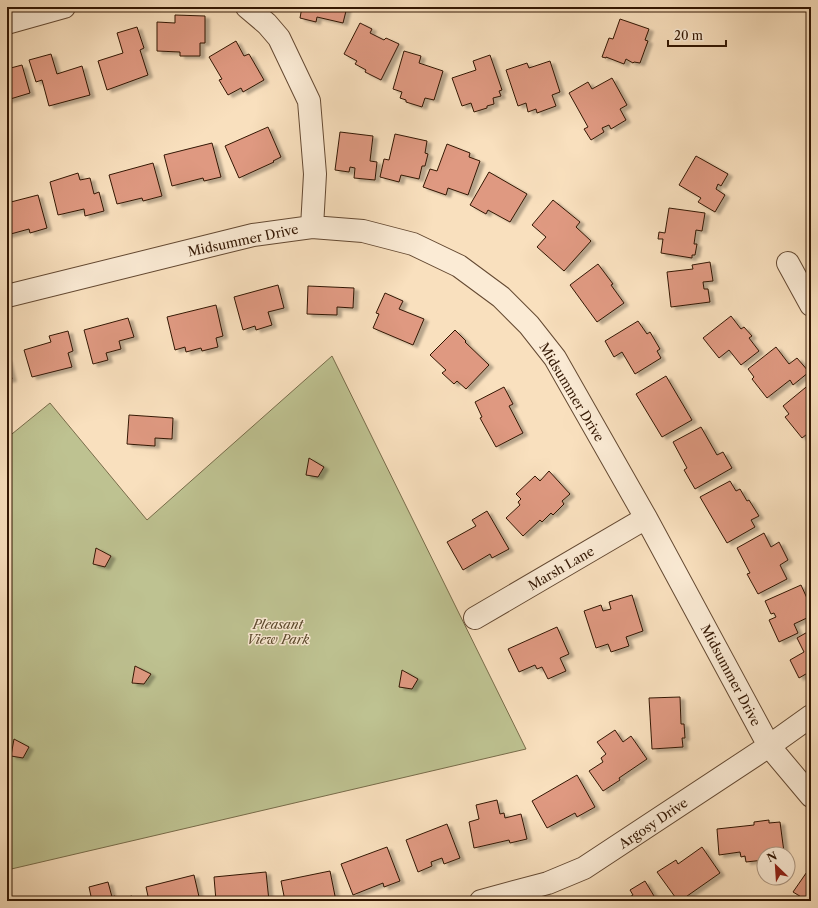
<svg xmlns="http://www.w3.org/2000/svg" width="818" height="908" font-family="'Libre Caslon Text',serif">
<defs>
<filter id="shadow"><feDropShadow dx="4.5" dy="2.5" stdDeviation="1" flood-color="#0004"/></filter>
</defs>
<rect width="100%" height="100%" fill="#f9e0be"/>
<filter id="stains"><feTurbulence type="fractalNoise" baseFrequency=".005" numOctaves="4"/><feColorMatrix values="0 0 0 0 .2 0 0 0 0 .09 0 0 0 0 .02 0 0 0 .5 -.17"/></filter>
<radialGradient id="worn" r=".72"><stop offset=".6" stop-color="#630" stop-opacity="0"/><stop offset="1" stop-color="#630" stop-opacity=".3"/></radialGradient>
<path fill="#bec291" stroke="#786c4a" d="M 332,356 L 526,749 L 7,870 L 7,438 L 50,403 L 147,520 Z"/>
<path fill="#df9981" stroke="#331703" filter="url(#shadow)" d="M 302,7 L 347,7 L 343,23 L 317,17 L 316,22 L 300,18 Z
M 175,15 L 205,16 L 205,43 L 200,43 L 200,56 L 180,56 L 180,52 L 157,51 L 157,22 L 175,23 Z
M 620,19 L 649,29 L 645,40 L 648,41 L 640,63 L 634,62 L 633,63 L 626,59 L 624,64 L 606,57 L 606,58 L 602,57 L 609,38 L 613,39 Z
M 360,23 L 372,29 L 370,33 L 384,40 L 386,38 L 399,44 L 381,80 L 365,72 L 366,70 L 355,64 L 357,61 L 344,54 Z
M 137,27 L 144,48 L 140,50 L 148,75 L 107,90 L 98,61 L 123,53 L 117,33 Z
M 236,41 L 244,56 L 249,54 L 264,80 L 243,92 L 241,88 L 228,95 L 219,80 L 222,79 L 209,57 Z
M 404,51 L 421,56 L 419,63 L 443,71 L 434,100 L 425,98 L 422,107 L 406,102 L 406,100 L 400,98 L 402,92 L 393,89 Z
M 51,54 L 57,74 L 82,66 L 90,95 L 49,106 L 42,80 L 36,82 L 29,60 Z
M 490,55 L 502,90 L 499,91 L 501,96 L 493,98 L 494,104 L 487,106 L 487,108 L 474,112 L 471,103 L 462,106 L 452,78 L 476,70 L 473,61 Z
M 550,61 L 560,92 L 552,95 L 556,106 L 537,113 L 536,109 L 528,112 L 526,103 L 518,106 L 506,70 L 527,63 L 529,68 Z
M 22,65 L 30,93 L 7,100 L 7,69 Z
M 612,78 L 627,105 L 620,109 L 626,120 L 611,129 L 609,125 L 602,128 L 604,132 L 591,140 L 584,129 L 588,127 L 569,93 L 588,82 L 592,89 Z
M 268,127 L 281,157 L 273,161 L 274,162 L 239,178 L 225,146 Z
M 340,132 L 373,136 L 370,161 L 377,162 L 375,180 L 354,178 L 355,168 L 350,167 L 349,172 L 335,170 Z
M 395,134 L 427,141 L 425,153 L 428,154 L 425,166 L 422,166 L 419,179 L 401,175 L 399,182 L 380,177 L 384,159 L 389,160 Z
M 212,143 L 221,177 L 204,181 L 203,178 L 172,186 L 164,155 Z
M 447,144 L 470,153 L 469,157 L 480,161 L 468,195 L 448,188 L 446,195 L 423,187 L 430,169 L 437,171 Z
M 696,156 L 728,174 L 721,186 L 718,184 L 716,189 L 725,195 L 715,212 L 698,202 L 701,198 L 679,185 Z
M 153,163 L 162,196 L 143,201 L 142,198 L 117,204 L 109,175 Z
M 489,172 L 527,194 L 510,222 L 488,210 L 486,214 L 470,205 Z
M 78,173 L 80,180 L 90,178 L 94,194 L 99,192 L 104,211 L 85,216 L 84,209 L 58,215 L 50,182 Z
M 38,195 L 47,228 L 30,233 L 29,229 L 7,235 L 7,203 Z
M 553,200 L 580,222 L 576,227 L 591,241 L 564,271 L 537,247 L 546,237 L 532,225 Z
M 669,208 L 705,213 L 702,231 L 696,230 L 694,244 L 697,244 L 695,255 L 692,255 L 692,258 L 661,253 L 663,239 L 658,239 L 659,232 L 665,233 Z
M 710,262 L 713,281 L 703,282 L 704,289 L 708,289 L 710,302 L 671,307 L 667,272 L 693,269 L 692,265 Z
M 598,264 L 613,284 L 611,285 L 624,303 L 597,322 L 570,285 Z
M 278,285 L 284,308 L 268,312 L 272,325 L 256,330 L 255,326 L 243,330 L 234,297 Z
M 308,286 L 354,288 L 353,308 L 337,307 L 337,315 L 307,314 Z
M 385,293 L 403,301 L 399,309 L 424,319 L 413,345 L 373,328 L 379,314 L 376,313 Z
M 216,305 L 223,336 L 216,338 L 218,347 L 202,351 L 201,348 L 186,352 L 185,347 L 175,350 L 167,317 Z
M 731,316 L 741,329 L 744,327 L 752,336 L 749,338 L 759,351 L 741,365 L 729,350 L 719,358 L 703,338 Z
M 128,318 L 134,337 L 119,341 L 121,349 L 106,353 L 108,360 L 93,364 L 84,330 Z
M 638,321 L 647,334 L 650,332 L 660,349 L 657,351 L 661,358 L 635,374 L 622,352 L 614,357 L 605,341 Z
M 455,330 L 466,341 L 465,342 L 489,365 L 466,389 L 457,381 L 454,384 L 442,373 L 446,370 L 430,355 Z
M 68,331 L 73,351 L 68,353 L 72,367 L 32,377 L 24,350 L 51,342 L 49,336 Z
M 776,347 L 789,364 L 797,358 L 809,372 L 793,385 L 790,380 L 767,398 L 752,379 L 754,377 L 748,369 Z
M 7,359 L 12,379 L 7,380 Z
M 666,376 L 692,420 L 662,437 L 636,394 Z
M 811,383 L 811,431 L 802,438 L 785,417 L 789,414 L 783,406 Z
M 504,387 L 513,404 L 509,406 L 523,433 L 496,447 L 480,418 L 482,417 L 475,402 Z
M 129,415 L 173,418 L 172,439 L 155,438 L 155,446 L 127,444 Z
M 701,427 L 717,455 L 723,452 L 732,468 L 695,489 L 684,470 L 687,468 L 673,442 Z
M 309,458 L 324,467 L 318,477 L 306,475 Z
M 549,471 L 570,494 L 562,501 L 564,504 L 553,515 L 551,513 L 542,522 L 540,520 L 523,536 L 506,518 L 520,505 L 518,502 L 521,499 L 516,494 L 535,476 L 540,481 Z
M 730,481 L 736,491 L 740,489 L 747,501 L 749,500 L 759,516 L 751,520 L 755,527 L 727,543 L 700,497 Z
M 487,511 L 509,549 L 492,558 L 490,554 L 463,570 L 447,542 L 476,526 L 472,520 Z
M 764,533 L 771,547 L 779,542 L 788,560 L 780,565 L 787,579 L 758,594 L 747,574 L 750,573 L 737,548 Z
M 96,548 L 111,556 L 105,567 L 93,564 Z
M 801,585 L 811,607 L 811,616 L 794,624 L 798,633 L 779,642 L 769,620 L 776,617 L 774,613 L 771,614 L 765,601 Z
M 632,595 L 643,631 L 626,637 L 629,646 L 611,652 L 608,644 L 596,648 L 584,611 L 601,605 L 603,611 L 611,609 L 609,602 Z
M 557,627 L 569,654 L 560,658 L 566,671 L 548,679 L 542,667 L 537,669 L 535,665 L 519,672 L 508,649 Z
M 811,630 L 811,671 L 799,678 L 790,660 L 804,652 L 797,638 Z
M 135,666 L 151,674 L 144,684 L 132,683 Z
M 402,670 L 418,679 L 412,689 L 399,687 Z
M 680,697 L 681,724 L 684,724 L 685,738 L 682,738 L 683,747 L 652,749 L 649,698 Z
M 615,730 L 623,742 L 631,736 L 647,759 L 619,778 L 620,780 L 603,791 L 589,771 L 603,762 L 601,758 L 606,754 L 597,742 Z
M 14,739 L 29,747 L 23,758 L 11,756 Z
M 577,775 L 595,807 L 577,817 L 575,813 L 547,828 L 532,801 Z
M 497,800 L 500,814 L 504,813 L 505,818 L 521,814 L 527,839 L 510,843 L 509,840 L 474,848 L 469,822 L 479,819 L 476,805 Z
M 769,820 L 769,823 L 780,822 L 784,852 L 764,854 L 764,860 L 746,862 L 745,856 L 741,857 L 740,852 L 719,855 L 717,829 L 754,825 L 754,822 Z
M 447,824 L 460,858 L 444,864 L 442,858 L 431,862 L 432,866 L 418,872 L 406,840 Z
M 387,847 L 400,881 L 384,887 L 383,883 L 353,895 L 341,864 Z
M 702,847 L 720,873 L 680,901 L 678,901 L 657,872 L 676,860 L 678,864 Z
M 811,866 L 811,901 L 801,901 L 803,898 L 793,892 Z
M 330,871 L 336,901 L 285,901 L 281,881 Z
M 266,872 L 269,901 L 216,901 L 214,877 Z
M 194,875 L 200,901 L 149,901 L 146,887 Z
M 645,881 L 657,901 L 623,901 L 633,895 L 630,890 Z
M 108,882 L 112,897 L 115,896 L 116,900 L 132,896 L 133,901 L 91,901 L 92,901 L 89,887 Z"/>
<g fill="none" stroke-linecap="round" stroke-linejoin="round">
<defs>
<path id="minor" d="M 247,7 L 267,24 L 279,38 L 309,101 L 315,174 L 312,227
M 7,23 L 64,7
M 788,263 L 811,305
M 7,296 L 253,235 L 312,227 L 363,231 L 413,244 L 459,266 L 501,297 L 529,325 L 555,358 L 646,518 L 769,746 L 811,796
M 475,618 L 646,518
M 481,901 L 548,883 L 584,868 L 769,746 L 811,716"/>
</defs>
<use href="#minor" stroke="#644932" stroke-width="24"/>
<use href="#minor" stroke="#fbebd5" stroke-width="22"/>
</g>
<g text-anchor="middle" stroke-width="3" stroke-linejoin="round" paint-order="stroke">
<g font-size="13" fill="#331703" stroke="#fbebd5">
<text transform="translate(243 240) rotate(-12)" y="5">Midsummer Drive</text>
<text transform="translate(572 392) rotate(59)" y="5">Midsummer Drive</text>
<text transform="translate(561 568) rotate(-30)" y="5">Marsh Lane</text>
<text transform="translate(731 675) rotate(62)" y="5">Midsummer Drive</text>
<text transform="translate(653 823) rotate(-34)" y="5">Argosy Drive</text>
</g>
<g font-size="13" font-style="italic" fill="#5d4a2e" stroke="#fbebd5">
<text x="278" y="629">Pleasant<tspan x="278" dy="15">View Park</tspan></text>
</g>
</g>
<rect width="818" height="908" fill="none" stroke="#f9e0be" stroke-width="24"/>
<rect x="8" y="8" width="802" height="892" fill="none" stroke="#331703" stroke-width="2"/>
<rect x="12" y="12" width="794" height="884" fill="none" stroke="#331703"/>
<g transform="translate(776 866) rotate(335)"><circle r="19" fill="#fbebd5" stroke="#ab9681"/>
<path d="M0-3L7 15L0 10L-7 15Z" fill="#8f2418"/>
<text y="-6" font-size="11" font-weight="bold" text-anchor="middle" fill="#331703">N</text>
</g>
<path d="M668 40v6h58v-6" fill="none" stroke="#331703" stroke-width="2"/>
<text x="674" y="40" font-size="12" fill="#331703" stroke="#fbebd5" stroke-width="3" paint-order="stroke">20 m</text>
<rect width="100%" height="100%" filter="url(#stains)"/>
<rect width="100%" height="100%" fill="url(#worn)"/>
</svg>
